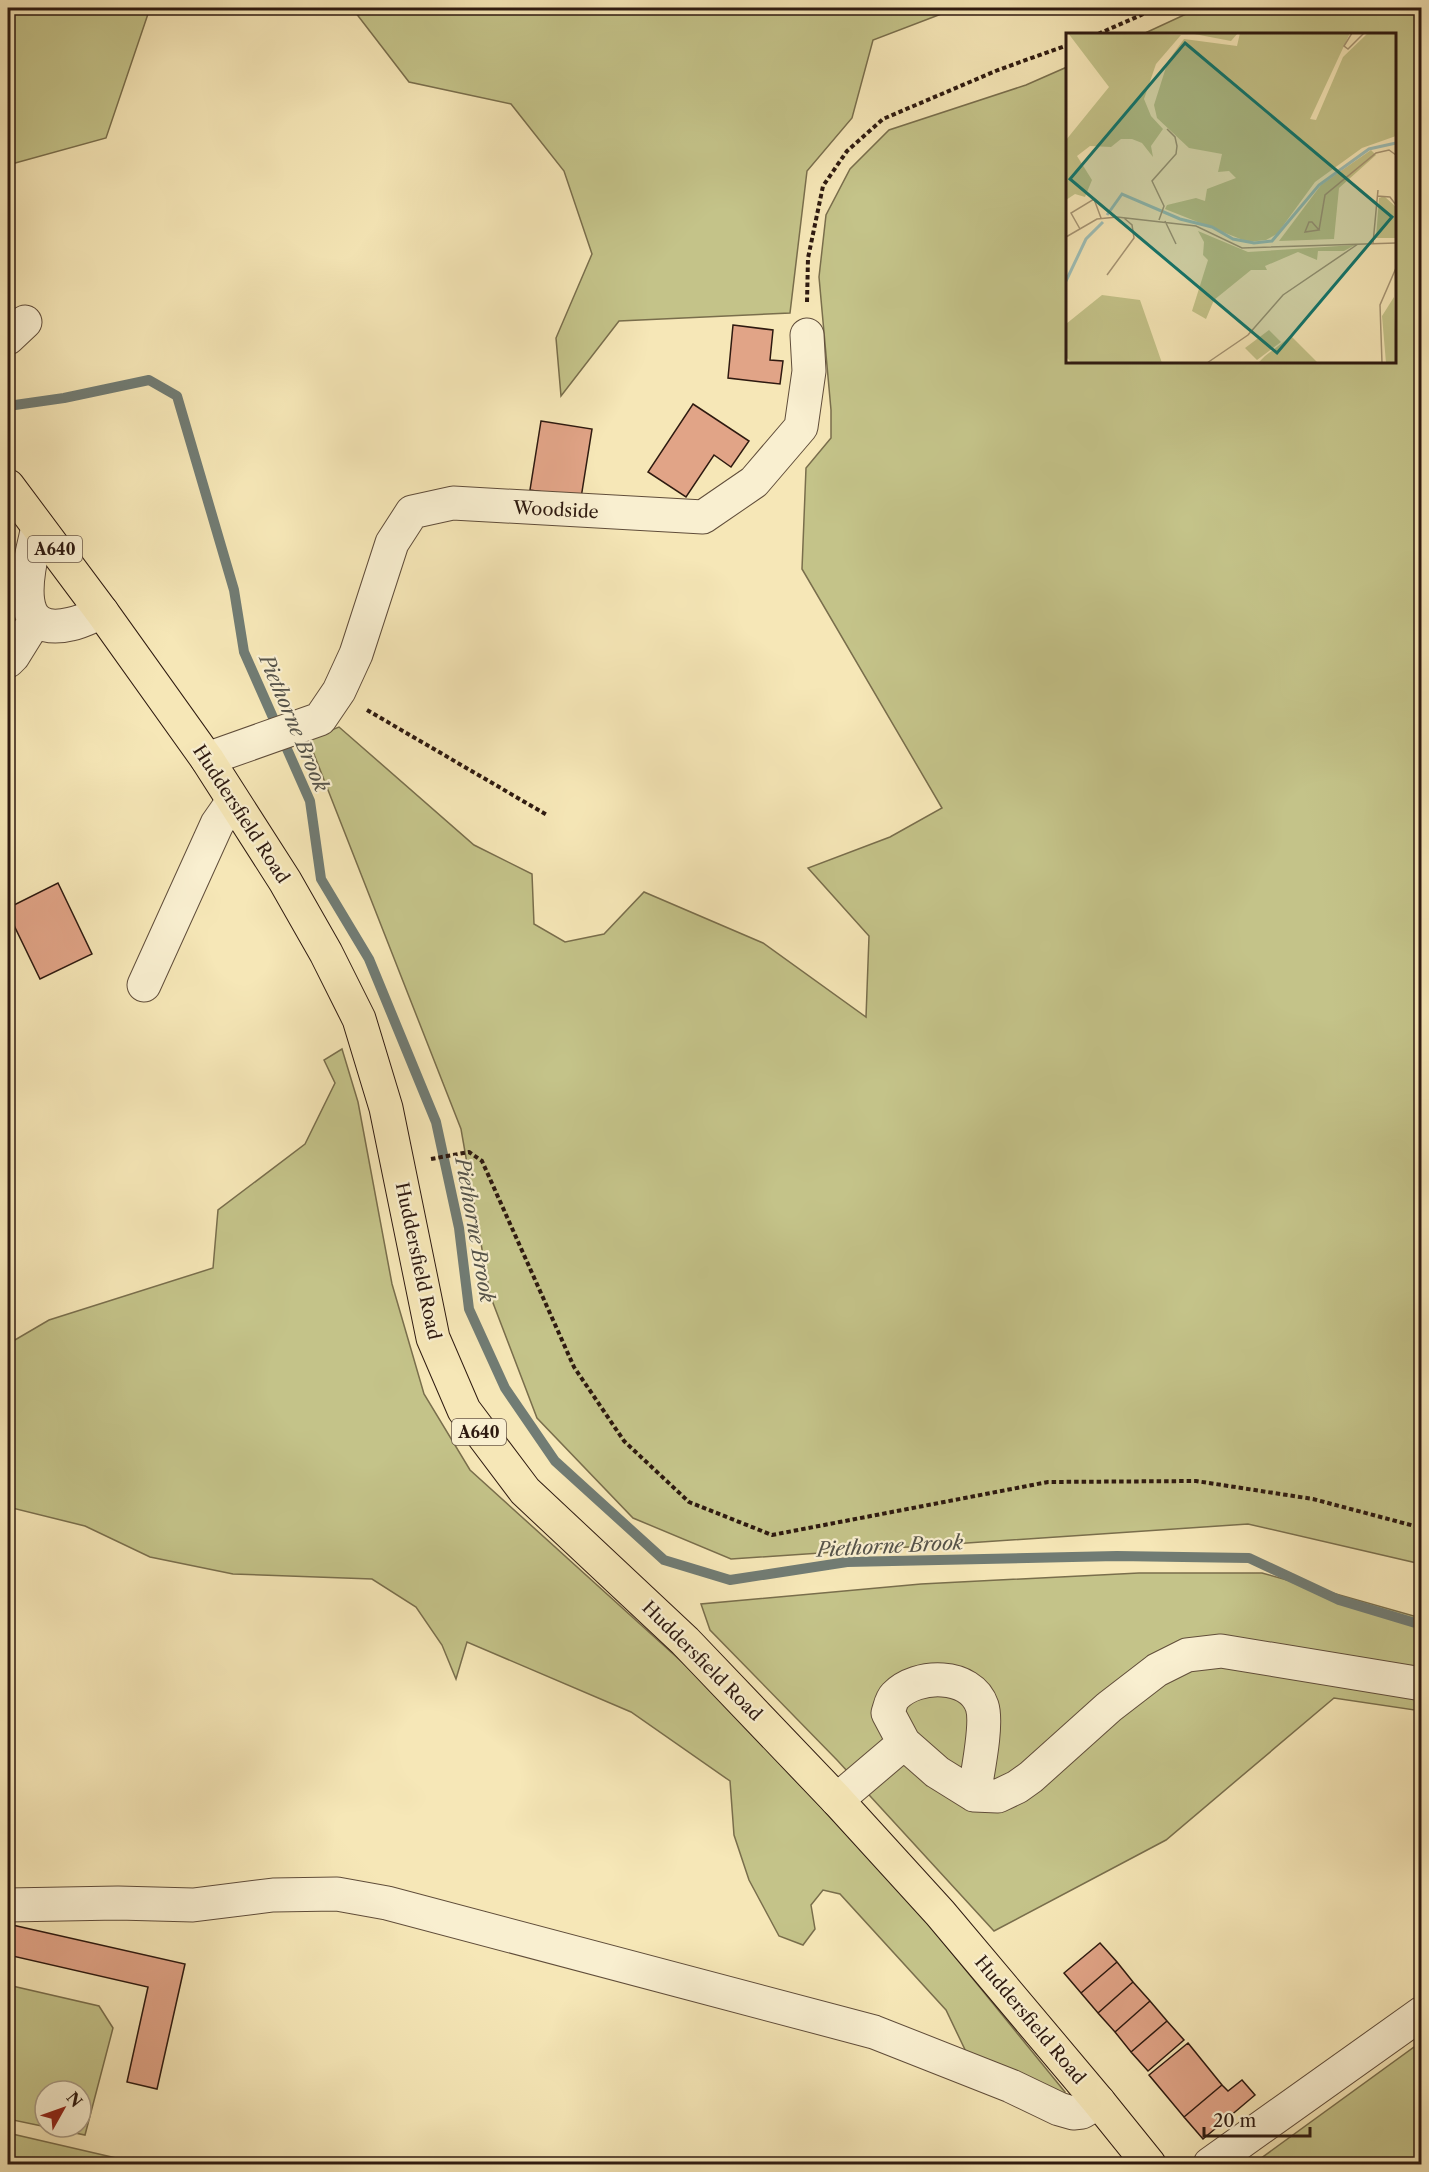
<svg xmlns="http://www.w3.org/2000/svg" width="1429" height="2172" font-family="'Libre Caslon Text',serif">
<rect width="100%" height="100%" fill="#f6e7b7"/>
<filter id="stains"><feTurbulence type="fractalNoise" baseFrequency=".00333" numOctaves="4"/><feColorMatrix values="0 0 0 0 .2 0 0 0 0 .09 0 0 0 0 .02 0 0 0 .5 -.17"/></filter>
<radialGradient id="worn" r=".72"><stop offset=".6" stop-color="#630" stop-opacity="0"/><stop offset="1" stop-color="#630" stop-opacity=".3"/></radialGradient>
<path fill="#c4c389" stroke="#796e4c" stroke-width="1.5" fill-rule="evenodd" d="M 8,8 L 150,8 L 106,138 L 8,165 Z
M 352,8 L 957,8 L 873,40 L 852,118 L 807,171 L 790,313 L 619,321 L 561,396 L 556,338 L 592,254 L 564,171 L 511,104 L 409,82 Z
M 1199,8 L 1421,8 L 1421,1564 L 1248,1524 L 731,1559 L 633,1518 L 537,1418 L 490,1295 L 461,1129 L 308,739 L 339,727 L 474,845 L 532,874 L 534,924 L 565,942 L 604,934 L 644,892 L 763,943 L 866,1017 L 869,936 L 808,868 L 890,837 L 942,808 L 802,569 L 806,468 L 831,438 L 831,410 L 819,277 L 826,215 L 850,169 L 889,130 L 1026,85 L 1067,67 L 1068,362 L 1394,362 L 1394,34 L 1143,34 Z
M 342,1049 L 358,1102 L 392,1284 L 424,1394 L 470,1470 L 693,1672 L 779,1762 L 921,1915 L 1065,2092 L 1064,2100 L 969,2058 L 946,2010 L 840,1894 L 823,1890 L 811,1905 L 815,1929 L 803,1945 L 779,1936 L 749,1880 L 734,1835 L 730,1781 L 631,1712 L 467,1642 L 456,1679 L 442,1645 L 416,1607 L 372,1579 L 233,1574 L 150,1557 L 85,1526 L 8,1507 L 8,1344 L 49,1320 L 213,1268 L 218,1210 L 305,1144 L 335,1083 L 324,1060 Z
M 1139,1573 L 1262,1573 L 1421,1618 L 1421,1711 L 1334,1698 L 1166,1840 L 994,1931 L 837,1760 L 710,1630 L 701,1604 L 921,1584 Z
M 8,1985 L 99,2006 L 113,2028 L 85,2135 L 8,2119 ZM 45,2091 L 81,2091 L 81,2127 L 45,2127 Z
M 1421,2042 L 1421,2164 L 1253,2164 Z
M 8,2133 L 142,2164 L 8,2164 Z"/>
<g fill="none" stroke-linecap="round" stroke-linejoin="round">
<path stroke="#717c74" stroke-width="10" d="M 8,406 L 64,398 L 149,380 L 177,396 L 234,590 L 244,652 L 310,801 L 321,879 L 369,959 L 436,1122 L 459,1228 L 469,1309 L 505,1388 L 555,1461 L 664,1560 L 730,1580 L 847,1562 L 1117,1556 L 1249,1558 L 1339,1600 L 1422,1625"/>
</g>
<path fill="#e1a487" stroke="#2e1a10" stroke-width="1.5" d="M 733,325 L 773,330 L 770,360 L 783,361 L 780,384 L 728,378 Z
M 693,404 L 749,441 L 731,467 L 714,455 L 686,497 L 648,472 Z
M 541,421 L 592,429 L 581,498 L 530,490 Z
M 58,883 L 92,954 L 40,979 L 8,913 L 8,908 Z
M 8,1924 L 185,1964 L 157,2089 L 127,2082 L 148,1987 L 8,1955 Z
M 1100,1943 L 1117,1962 L 1081,1993 L 1064,1973 Z
M 1117,1962 L 1133,1982 L 1098,2013 L 1081,1993 Z
M 1133,1982 L 1150,2001 L 1115,2032 L 1098,2013 Z
M 1150,2001 L 1167,2021 L 1131,2052 L 1115,2032 Z
M 1167,2021 L 1184,2040 L 1148,2071 L 1131,2052 Z
M 1188,2043 L 1222,2085 L 1184,2117 L 1149,2075 Z
M 1242,2080 L 1255,2095 L 1203,2139 L 1184,2117 L 1222,2085 L 1228,2091 Z"/>
<g fill="none" stroke-linecap="round" stroke-linejoin="round">
<defs>
<path id="minor" d="M 8,338 L 25,322
M 38,527 C 31,560 5,640 71,624 C 82,622 92,616 102,612
M 8,661 L 13,656 L 36,619
M 207,759 L 320,719 L 339,691 L 356,654 L 392,543 L 412,512 L 453,503 L 703,517 L 754,482 L 801,427 L 809,371 L 807,335
M 144,985 L 217,824 L 233,801
M 974,1795 C 977,1775 988,1724 982,1706 C 971,1673 917,1673 895,1696 C 891,1700 890,1707 888,1713 L 904,1743 L 937,1772 L 974,1795 L 998,1796 L 1017,1787 L 1031,1777 L 1109,1707 L 1157,1670 L 1187,1655 L 1221,1651 L 1422,1684
M 837,1800 L 904,1743
M 8,1905 L 118,1903 L 193,1905 L 273,1895 L 337,1894 L 387,1903 L 874,2032 L 1011,2086 L 1059,2109 L 1073,2113 L 1082,2112 L 1099,2102
M 1210,2164 L 1422,2013"/>
<path id="major" d="M 8,486 L 102,612 L 207,759 L 285,881 L 326,953 L 359,1019 L 386,1108 L 433,1338 L 464,1410 L 525,1491 L 685,1641 L 837,1800 L 940,1913 L 1099,2102 L 1149,2164"/>
</defs>
<use href="#minor" stroke="#604d3a" stroke-width="35"/>
<use href="#major" stroke="#2e1a10" stroke-width="35"/>
<path stroke="#2e1a10" stroke-width="4" stroke-dasharray="4.5 3" stroke-linecap="butt" d="M 1098,34 L 1157,8
M 807,302 L 808,258 L 823,186 L 847,151 L 883,119 L 998,70 L 1068,45
M 367,710 L 547,815
M 431,1159 L 469,1152 L 482,1161 L 574,1367 L 624,1441 L 689,1502 L 772,1535 L 1048,1482 L 1196,1481 L 1313,1499 L 1422,1528"/>
<use href="#minor" stroke="#f9efd0" stroke-width="33"/>
<use href="#major" stroke="#f6e7b7" stroke-width="33"/>
</g>
<g text-anchor="middle" stroke-width="4.5" stroke-linejoin="round" paint-order="stroke">
<g fill="#f9efd0" stroke="#6b5a4a" stroke-width="1.5">
<rect x="28" y="536" width="54" height="26" rx="4.5"/>
<rect x="452" y="1419" width="54" height="26" rx="4.5"/>
</g>
<g font-size="16" font-weight="bold" fill="#2e1a10">
<text x="55" y="555">A640</text>
<text x="479" y="1438">A640</text>
</g>
<g font-size="18" fill="#2e1a10" stroke="#f9efd0">
<text transform="translate(556 510) rotate(3)" y="6">Woodside</text>
<text transform="translate(241 814) rotate(57)" y="6">Huddersfield Road</text>
<text transform="translate(418 1261) rotate(78)" y="6">Huddersfield Road</text>
<text transform="translate(702 1661) rotate(45)" y="6">Huddersfield Road</text>
<text transform="translate(1030 2020) rotate(50)" y="6">Huddersfield Road</text>
</g>
<g font-size="20" font-style="italic" fill="#55534a" stroke="#f9efd0">
<text transform="translate(294 723) rotate(67)" y="7">Piethorne Brook</text>
<text transform="translate(475 1230) rotate(80)" y="7">Piethorne Brook</text>
<text transform="translate(890 1546) rotate(-3)" y="7">Piethorne Brook</text>
</g>
</g>
<g transform="translate(1066 33)">
<rect width="330" height="330" fill="#f6e7b7"/>
<path d="M 2,0 L 115,2 L 90,31 L 78,66 L 85,83 L 97,96 L 85,113 L 87,124 L 76,110 L 66,106 L 55,106 L 45,114 L 24,113 L 11,123 L 26,147 L 19,164 L 9,161 L 0,167 L 0,107 L 43,54 ZM 123,0 L 172,0 L 165,8 ZM 174,0 L 284,0 L 244,86 L 250,87 L 277,24 L 302,0 L 330,0 L 330,103 L 296,115 L 249,149 L 211,201 L 200,207 L 182,209 L 99,176 L 101,172 L 130,165 L 139,168 L 141,156 L 170,145 L 163,138 L 152,139 L 156,121 L 123,115 L 91,85 L 88,72 L 102,28 L 118,6 L 171,13 ZM 305,117 L 310,122 L 273,155 L 268,206 L 213,208 L 255,152 ZM 318,163 L 330,174 L 330,205 L 310,205 L 313,165 ZM 132,198 L 182,219 L 289,212 L 278,218 L 252,218 L 251,227 L 232,219 L 199,233 L 201,237 L 185,237 L 148,267 L 140,286 L 126,278 L 142,227 L 137,222 L 138,209 ZM 36,262 L 74,267 L 96,330 L 6,330 L 0,324 L 0,291 ZM 328,264 L 330,330 L 320,330 L 316,283 ZM 203,297 L 215,309 L 191,327 L 179,315 ZM 225,303 L 252,330 L 192,330 L 199,323 Z" fill="#c4c389"/>
<path fill="none" stroke="#9ebeb6" stroke-width="3" d="M 41,182 L 56,161 L 114,186 L 146,194 L 167,206 L 188,210 L 206,208 L 253,152 L 303,116 L 330,110M 0,248 L 20,206 L 37,189"/>
<path fill="none" stroke="#a69574" stroke-width="1.5" d="M 286,0 L 278,13 L 282,16 L 298,0M 311,163 L 324,164 L 330,172M 93,187 L 98,173 L 86,148 L 110,121 L 111,113 L 109,104 L 101,96M 99,188 L 110,211M 243,189 L 246,189 L 253,197 L 239,199 ZM 14,196 L 5,180 L 28,166 L 35,185M 253,197 L 259,162 L 310,120 L 323,117 L 330,122M 0,204 L 31,186 L 51,184 L 130,193 L 176,215 L 330,210M 307,210 L 312,157M 41,242 L 68,205 L 66,192 L 58,185M 141,330 L 182,302 L 217,262 L 292,211M 316,330 L 314,272 L 330,235"/>
<path fill="#0f766e" fill-opacity="0.15" stroke="#0f766e" stroke-width="3" d="M 119,10 L 326,184 L 211,320 L 4,146 Z"/>
<rect width="330" height="330" fill="none" stroke="#2e1a10" stroke-width="3"/>
</g>
<rect width="1429" height="2172" fill="none" stroke="#f6e7b7" stroke-width="30"/>
<rect x="9" y="9" width="1411" height="2154" fill="none" stroke="#2e1a10" stroke-width="3"/>
<rect x="15" y="15" width="1399" height="2142" fill="none" stroke="#2e1a10" stroke-width="1.5"/>
<g transform="translate(63 2109) rotate(50)"><circle r="28" fill="#f9efd0" stroke="#a89a83" stroke-width="1.5"/>
<path d="M0-4.5L10 22L0 15L-10 22Z" fill="#8f2418"/>
<text y="-9" font-size="16" font-weight="bold" text-anchor="middle" fill="#2e1a10">N</text>
</g>
<path d="M1204 2127v9h106v-9" fill="none" stroke="#2e1a10" stroke-width="3"/>
<text x="1213" y="2127" font-size="18" fill="#2e1a10" stroke="#f9efd0" stroke-width="4.5" paint-order="stroke">20 m</text>
<rect width="100%" height="100%" filter="url(#stains)"/>
<rect width="100%" height="100%" fill="url(#worn)"/>
</svg>
